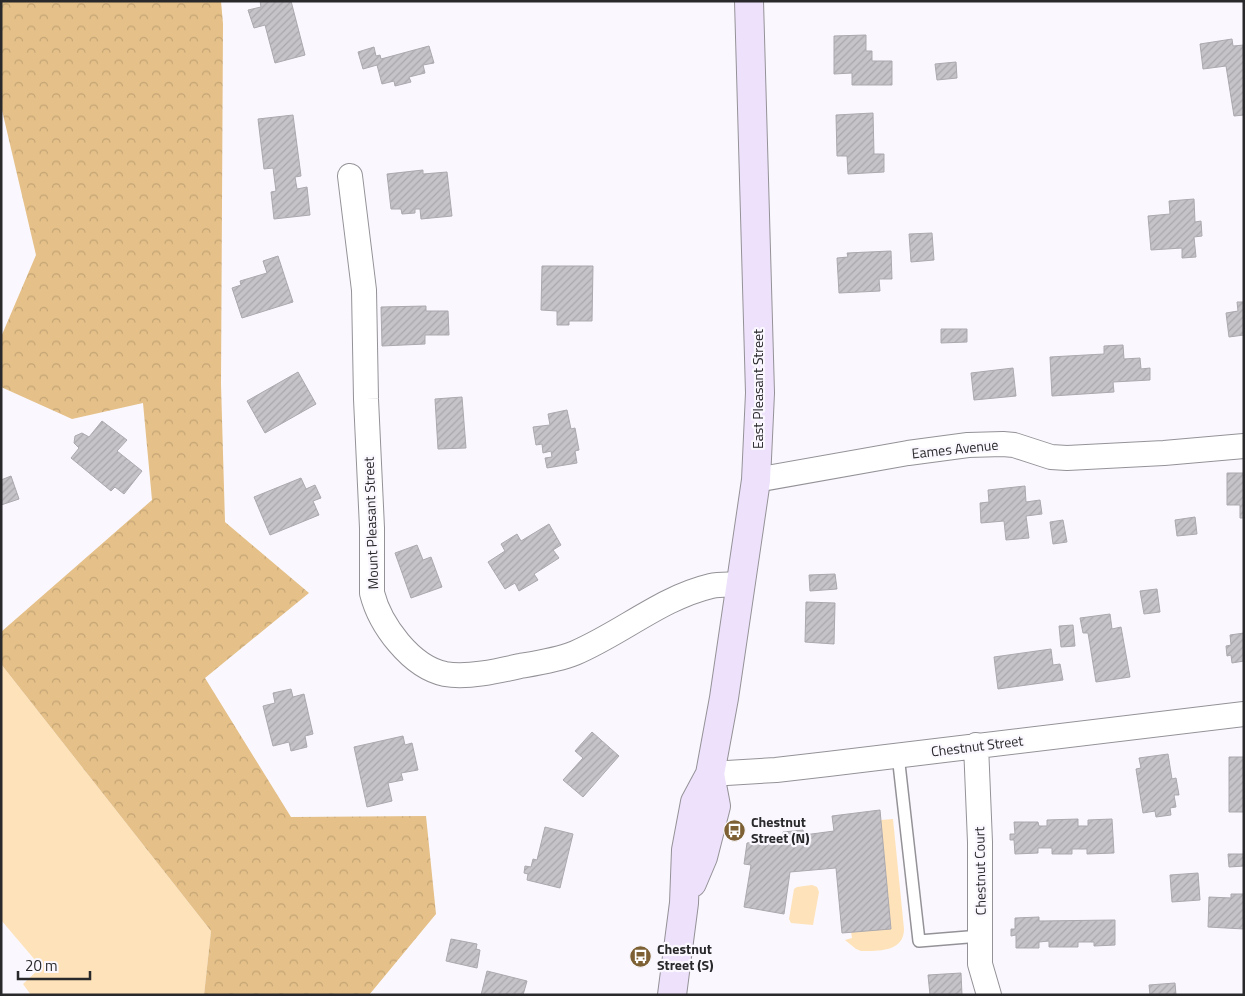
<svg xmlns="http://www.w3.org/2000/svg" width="1245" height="996" font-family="'Titillium Web',sans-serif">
<defs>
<pattern id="forest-crowns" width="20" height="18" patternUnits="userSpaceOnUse" patternTransform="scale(1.25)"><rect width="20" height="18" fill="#e5c088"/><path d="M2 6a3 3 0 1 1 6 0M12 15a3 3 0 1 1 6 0" fill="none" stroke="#c4a576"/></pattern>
<pattern id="building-hatch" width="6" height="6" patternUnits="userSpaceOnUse" patternTransform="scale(1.25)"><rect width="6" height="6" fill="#c5c2c8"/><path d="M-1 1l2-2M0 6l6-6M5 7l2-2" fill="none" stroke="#a9a7ac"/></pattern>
</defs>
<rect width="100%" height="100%" fill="#faf8fe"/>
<path fill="#fee2b9" d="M 1,664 L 211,931 L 204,995 L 31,995 L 23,984 L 41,967 L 1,920 Z
M 893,819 L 904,929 C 904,952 878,951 861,951 L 856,949 L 845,940 L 852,938 L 851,932 L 891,928 L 881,820 Z
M 812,885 L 817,887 L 819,892 L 813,925 L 791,923 L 789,919 L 794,889 L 797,887 Z"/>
<path fill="url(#forest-crowns)" d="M 1,1 L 221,1 L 223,24 L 221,384 L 225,522 L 309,593 L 205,678 L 291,817 L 426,816 L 436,914 L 369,995 L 204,995 L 211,931 L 1,664 L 1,632 L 152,500 L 143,403 L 72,419 L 1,387 L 1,337 L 36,255 L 1,106 Z"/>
<path fill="url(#building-hatch)" stroke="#aba9ae" d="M 260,1 L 291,1 L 305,55 L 275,63 L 265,25 L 254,28 L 248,10 L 261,7 Z
M 866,35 L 866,51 L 872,51 L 872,61 L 892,61 L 892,85 L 852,85 L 852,73 L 834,74 L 834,36 Z
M 1232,39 L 1233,46 L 1244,45 L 1244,115 L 1234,116 L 1226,66 L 1203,69 L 1200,44 Z
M 429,46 L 434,63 L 423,65 L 425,73 L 409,77 L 411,82 L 395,86 L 394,81 L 382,84 L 377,65 L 363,69 L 358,52 L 374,47 L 376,56 L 380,55 L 381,59 Z
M 956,62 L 957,78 L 937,80 L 935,64 Z
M 873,113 L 874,154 L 884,154 L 884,172 L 848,174 L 847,156 L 837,156 L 836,115 Z
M 293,115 L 301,176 L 295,177 L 297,189 L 307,187 L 310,215 L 274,219 L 271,192 L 276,191 L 273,168 L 264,169 L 258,119 Z
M 423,170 L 423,174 L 447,172 L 452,216 L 421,219 L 420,209 L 415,209 L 415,213 L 402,214 L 401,209 L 391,209 L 387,174 Z
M 1194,199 L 1195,222 L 1201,221 L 1202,236 L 1194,237 L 1196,257 L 1182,258 L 1182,248 L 1151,250 L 1148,216 L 1170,214 L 1169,201 Z
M 932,233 L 934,260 L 911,262 L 909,234 Z
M 891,251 L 892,279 L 879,279 L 880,291 L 839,293 L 837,258 L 848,257 L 847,253 Z
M 278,256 L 293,302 L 242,318 L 232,288 L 241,285 L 240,281 L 267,273 L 263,261 Z
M 542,266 L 593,266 L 592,321 L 569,321 L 569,325 L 557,325 L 557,311 L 541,310 Z
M 1237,302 L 1244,302 L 1244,335 L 1229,337 L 1226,313 L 1238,311 Z
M 426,306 L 426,311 L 448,311 L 449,335 L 425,335 L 425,344 L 382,346 L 381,307 Z
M 941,329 L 967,329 L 967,342 L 941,343 Z
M 1123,345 L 1124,359 L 1140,358 L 1141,369 L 1150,368 L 1150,380 L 1113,382 L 1114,392 L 1052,396 L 1050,357 L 1104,354 L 1104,346 Z
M 1013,368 L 1016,396 L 974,400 L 971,373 Z
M 298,372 L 316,404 L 265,433 L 247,401 Z
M 462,397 L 466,448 L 438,449 L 435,399 Z
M 567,410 L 571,429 L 575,428 L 579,450 L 575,451 L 577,463 L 547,468 L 545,458 L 552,457 L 551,451 L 543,453 L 542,444 L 536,445 L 533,427 L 550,425 L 548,414 Z
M 102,421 L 127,440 L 117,451 L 142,471 L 124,494 L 115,487 L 111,491 L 71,458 L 79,448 L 74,443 L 75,436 L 82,433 L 89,437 Z
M 1227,473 L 1244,473 L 1244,518 L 1240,518 L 1240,505 L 1227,505 Z
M 11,476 L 19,499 L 1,505 L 1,480 Z
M 301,478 L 306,489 L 315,485 L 321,498 L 313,501 L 319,515 L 270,535 L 254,497 Z
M 1025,486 L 1026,502 L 1040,500 L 1042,514 L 1026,516 L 1029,538 L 1006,540 L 1004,521 L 981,523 L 980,503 L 989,502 L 988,490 Z
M 1195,517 L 1197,534 L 1177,536 L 1175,520 Z
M 1063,520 L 1067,542 L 1053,544 L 1050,522 Z
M 549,524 L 561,545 L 553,550 L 559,558 L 534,574 L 538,580 L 519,591 L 515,583 L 505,589 L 488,562 L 505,551 L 501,544 L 517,534 L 521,541 Z
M 417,545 L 423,560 L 431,557 L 442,587 L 411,598 L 395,553 Z
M 835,574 L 837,589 L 810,591 L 809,575 Z
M 1157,589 L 1160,612 L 1144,614 L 1140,591 Z
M 806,602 L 835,603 L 834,644 L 805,642 Z
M 1110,614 L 1112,629 L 1121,627 L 1130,677 L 1096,682 L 1088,633 L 1083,633 L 1080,618 Z
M 1073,625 L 1075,646 L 1061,647 L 1059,626 Z
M 1244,633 L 1244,661 L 1232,663 L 1231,655 L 1227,656 L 1226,646 L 1231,645 L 1230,635 Z
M 1051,649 L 1053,665 L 1060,664 L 1063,680 L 998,689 L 994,657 Z
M 291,689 L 293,697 L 304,694 L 313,734 L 305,736 L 307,747 L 291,751 L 289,742 L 273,746 L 263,706 L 275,703 L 273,693 Z
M 592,732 L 619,756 L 583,797 L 563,780 L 583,758 L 575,751 Z
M 403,736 L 405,745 L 412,743 L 418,770 L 401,773 L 403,780 L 388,783 L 392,801 L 367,807 L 354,747 Z
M 1168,754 L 1172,779 L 1176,778 L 1179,795 L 1174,795 L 1176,807 L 1170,808 L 1171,815 L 1156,817 L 1155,811 L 1143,813 L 1136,769 L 1141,768 L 1139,758 Z
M 1229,757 L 1244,757 L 1244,812 L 1229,812 Z
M 880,810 L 891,929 L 842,933 L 836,868 L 790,872 L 784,914 L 744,907 L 751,865 L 744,864 L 747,843 L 766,841 L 766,838 L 783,836 L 783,832 L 803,830 L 804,835 L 834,831 L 832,816 Z
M 1078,819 L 1078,826 L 1088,826 L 1088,820 L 1112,819 L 1114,853 L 1087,854 L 1087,849 L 1072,849 L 1072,854 L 1052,854 L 1052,848 L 1038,848 L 1038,853 L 1015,854 L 1014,840 L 1010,840 L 1010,834 L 1015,834 L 1014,822 L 1038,822 L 1039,826 L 1047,826 L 1047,820 Z
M 545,827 L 573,834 L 560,888 L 527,880 L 528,874 L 524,873 L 525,866 L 531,867 L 533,859 L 537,860 Z
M 1228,854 L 1244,854 L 1244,866 L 1229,867 Z
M 1198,873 L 1200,900 L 1172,902 L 1170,875 Z
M 1231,894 L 1244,894 L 1244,929 L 1208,927 L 1209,897 L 1231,898 Z
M 1039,917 L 1039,921 L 1115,920 L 1115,945 L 1094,946 L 1094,942 L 1078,942 L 1078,947 L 1049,947 L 1049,941 L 1039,942 L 1039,948 L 1016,948 L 1016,935 L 1011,936 L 1011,929 L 1015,929 L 1015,918 Z
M 451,939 L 477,944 L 476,949 L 480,950 L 477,968 L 446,961 Z
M 487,971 L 527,981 L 523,995 L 481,995 Z
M 961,973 L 962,995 L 930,995 L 928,975 Z
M 1175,983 L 1176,995 L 1150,995 L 1149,985 Z"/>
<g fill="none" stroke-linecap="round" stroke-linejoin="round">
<defs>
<path id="service" d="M 898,755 L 919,941 L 980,936"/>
<path id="minor" d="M 350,176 L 364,290 L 366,399 L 372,528 L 372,593 C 380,625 411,667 445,674 C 467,678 498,671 520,666 C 538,663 558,660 575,653 C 622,633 661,598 711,586 C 720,584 731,585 741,584
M 756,480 L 908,453 L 968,445 L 1003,444 L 1014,445 L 1051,457 L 1067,458 L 1164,453 L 1244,446
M 976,745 L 980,842 L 980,964 L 989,995
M 710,774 L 776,770 L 828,764 L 1244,714"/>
<path id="secondary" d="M 692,883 L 703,857 L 716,806 L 710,774
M 672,995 L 684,903 L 686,850 L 695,802 L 710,774 L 724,698 L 756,480 L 760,393 L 749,1"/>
</defs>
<use href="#service" stroke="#949297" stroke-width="14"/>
<use href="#minor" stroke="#949297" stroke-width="26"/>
<use href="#secondary" stroke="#949297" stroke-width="30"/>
<use href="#service" stroke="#fff" stroke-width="11"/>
<use href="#minor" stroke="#fff" stroke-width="24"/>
<use href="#secondary" stroke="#eee1fc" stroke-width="28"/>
</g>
<defs>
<symbol id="bus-disc" viewBox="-11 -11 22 22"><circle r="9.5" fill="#7d6134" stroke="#faf8fe"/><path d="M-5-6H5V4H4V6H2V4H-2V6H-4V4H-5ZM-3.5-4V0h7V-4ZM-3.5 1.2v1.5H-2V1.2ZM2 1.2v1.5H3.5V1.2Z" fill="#fff"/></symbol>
</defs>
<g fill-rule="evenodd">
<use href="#bus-disc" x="722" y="818" width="25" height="25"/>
<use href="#bus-disc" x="628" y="944" width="25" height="25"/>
</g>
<g text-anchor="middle" stroke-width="4.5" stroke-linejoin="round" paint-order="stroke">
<g font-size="14" fill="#29282a" stroke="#faf8fe">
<text transform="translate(758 389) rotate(-90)" y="5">East Pleasant Street</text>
<text transform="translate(955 449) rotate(-6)" y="5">Eames Avenue</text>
<text transform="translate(371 523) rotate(-92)" y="5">Mount Pleasant Street</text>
<text transform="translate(977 746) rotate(-7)" y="5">Chestnut Street</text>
<text transform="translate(980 871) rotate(-91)" y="5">Chestnut Court</text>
</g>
<g font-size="14" font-weight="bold" fill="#29282a" stroke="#faf8fe" text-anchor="start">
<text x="751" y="827">Chestnut<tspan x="751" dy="16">Street (N)</tspan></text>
<text x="657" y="954">Chestnut<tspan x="657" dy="16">Street (S)</tspan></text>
</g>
</g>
<rect width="1245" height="996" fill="none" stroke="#29282a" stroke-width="5"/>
<path d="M18 971v8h72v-8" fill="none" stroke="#29282a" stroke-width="2.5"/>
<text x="25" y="971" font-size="15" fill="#29282a" stroke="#faf8fe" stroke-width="4" paint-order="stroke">20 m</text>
</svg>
